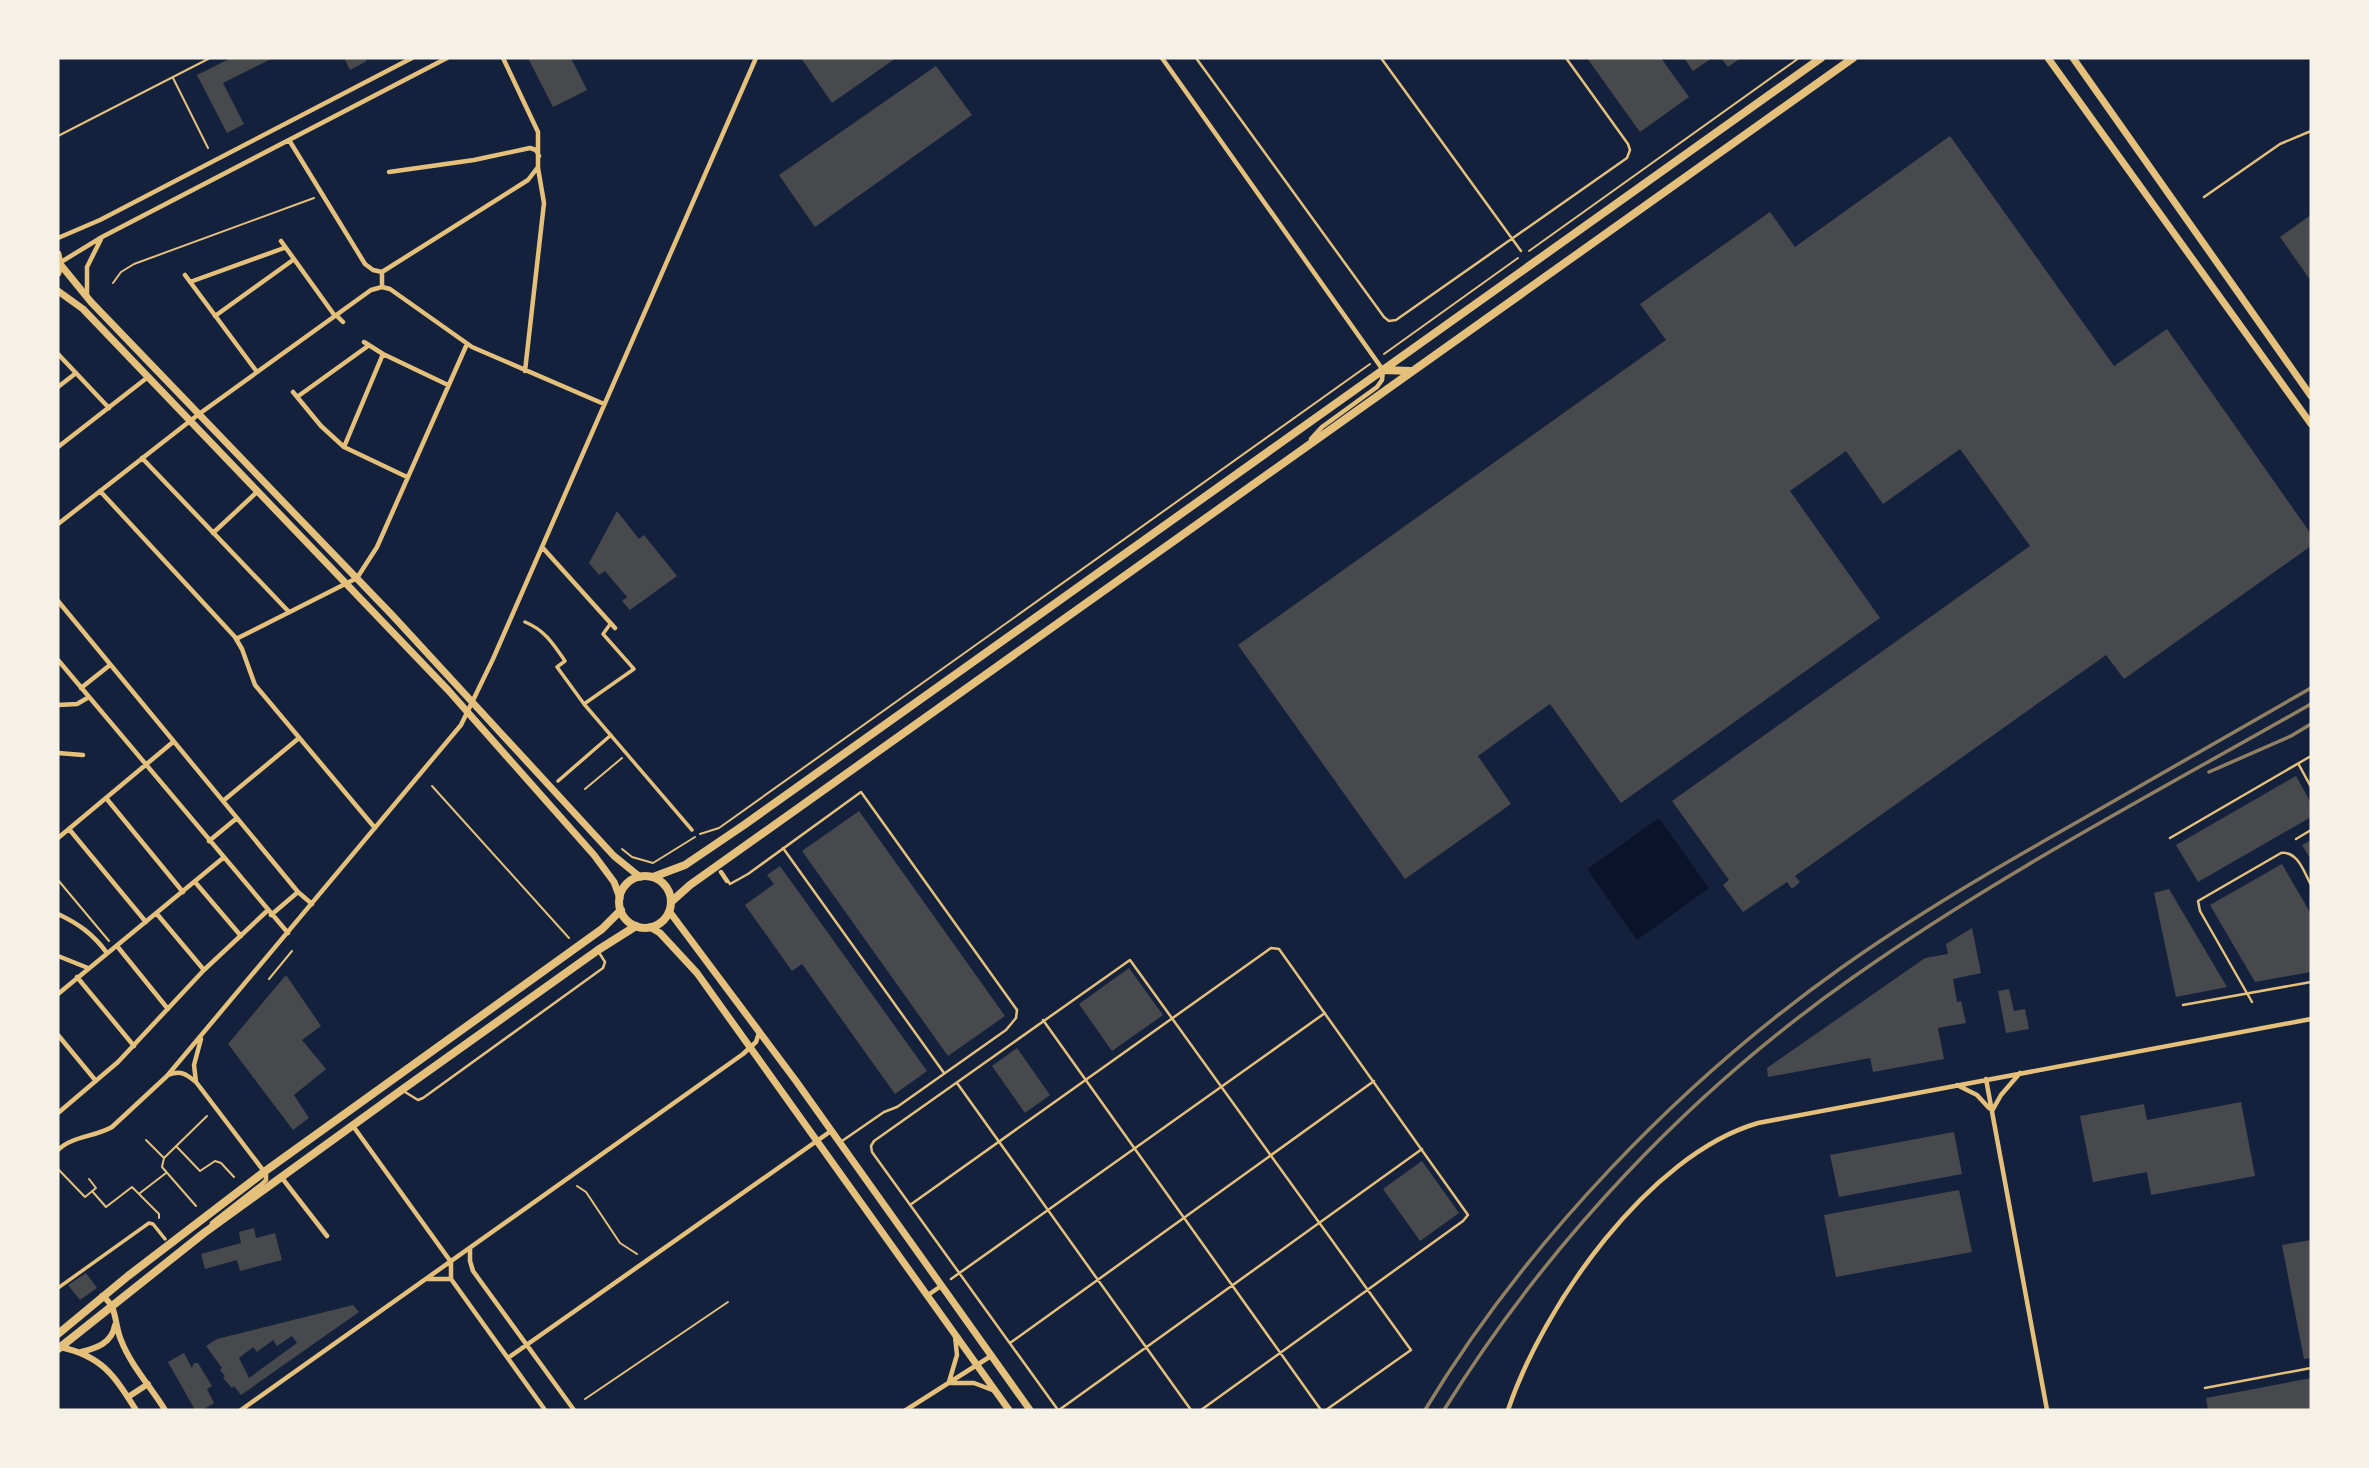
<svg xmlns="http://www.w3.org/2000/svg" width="2369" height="1468" font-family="Mulish,sans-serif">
<rect width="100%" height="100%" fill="#14213d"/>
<path fill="#0b132b" d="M 1659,818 L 1709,888 L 1637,940 L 1587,869 Z"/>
<path fill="#48494c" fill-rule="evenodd" d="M 231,58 L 273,58 L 223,83 L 244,124 L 227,133 L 197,75 Z
M 344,58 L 365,58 L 367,61 L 350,70 Z
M 528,58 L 571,58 L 587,90 L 553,107 Z
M 801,58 L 896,58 L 832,103 Z
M 1587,58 L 1661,58 L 1689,97 L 1640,132 Z
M 1684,58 L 1712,58 L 1693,71 Z
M 1721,58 L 1741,58 L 1728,67 Z
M 936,66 L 972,115 L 815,227 L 779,175 Z
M 1950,136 L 2114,366 L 2167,329 L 2311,534 L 2311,546 L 2124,679 L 2106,655 L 1795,876 L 1800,882 L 1792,889 L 1787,882 L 1743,912 L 1723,885 L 1729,880 L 1672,801 L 2030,546 L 1960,449 L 1883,504 L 1846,451 L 1790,491 L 1880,618 L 1621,803 L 1550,704 L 1478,756 L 1511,804 L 1405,879 L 1238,645 L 1666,340 L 1640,304 L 1770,212 L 1795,247 Z
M 2311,215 L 2311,281 L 2280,237 Z
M 617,511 L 639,539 L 644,535 L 677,576 L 630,610 L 622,601 L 627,597 L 605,571 L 599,575 L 589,563 Z
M 2296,776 L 2311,803 L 2311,817 L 2198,882 L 2176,845 Z
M 859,811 L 1005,1016 L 948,1056 L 802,851 Z
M 2311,840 L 2311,860 L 2302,845 Z
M 2282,864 L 2311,914 L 2311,972 L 2255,982 L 2210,905 Z
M 780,866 L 927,1071 L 895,1094 L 802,964 L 792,971 L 745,905 L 774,884 L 767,875 Z
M 2169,889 L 2227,987 L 2176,997 L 2154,893 Z
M 1972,928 L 1981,973 L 1953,979 L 1957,1002 L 1961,1001 L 1966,1023 L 1938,1028 L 1944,1059 L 1873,1072 L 1870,1058 L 1768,1077 L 1767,1068 L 1925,958 L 1948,954 L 1946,944 Z
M 1129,968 L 1163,1015 L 1112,1051 L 1079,1004 Z
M 286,975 L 321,1026 L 302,1040 L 326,1069 L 294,1095 L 309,1118 L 293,1130 L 228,1044 Z
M 2009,989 L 2014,1011 L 2025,1009 L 2029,1029 L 2006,1033 L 1998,991 Z
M 1017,1048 L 1050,1095 L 1025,1113 L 992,1066 Z
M 2241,1102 L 2255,1176 L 2151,1195 L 2147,1172 L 2093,1182 L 2080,1116 L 2144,1104 L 2147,1120 Z
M 1954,1132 L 1962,1174 L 1839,1197 L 1830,1155 Z
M 1422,1161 L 1459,1213 L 1420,1241 L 1383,1189 Z
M 1959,1190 L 1972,1252 L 1836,1277 L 1824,1215 Z
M 254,1228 L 256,1238 L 275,1233 L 282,1260 L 240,1271 L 237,1260 L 205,1269 L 201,1254 L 241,1243 L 239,1232 Z
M 2311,1240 L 2311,1358 L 2304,1359 L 2282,1245 Z
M 86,1273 L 97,1288 L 80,1300 L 68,1285 Z
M 353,1305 L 359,1312 L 241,1395 L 234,1386 L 232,1388 L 223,1378 L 225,1376 L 220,1370 L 222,1368 L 206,1346 L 217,1339 ZM 292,1336 L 297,1343 L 249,1378 L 239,1358 L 253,1347 L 257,1352 L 273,1340 L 277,1346 Z
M 184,1353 L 192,1368 L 194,1363 L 198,1363 L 212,1386 L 207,1389 L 214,1403 L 202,1410 L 195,1410 L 168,1362 Z
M 2311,1378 L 2311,1410 L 2208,1410 L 2206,1398 Z"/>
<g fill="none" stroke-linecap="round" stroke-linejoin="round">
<path stroke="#e5c07b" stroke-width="2" d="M 173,78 L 208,148
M 58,136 L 210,58
M 1529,251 L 1799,58
M 113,283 L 121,272 L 134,264 L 314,198
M 1384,354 L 1518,258
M 432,786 L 569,938
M 585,789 L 622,758
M 700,834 L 719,828 L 1370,364
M 622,849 L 632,857 L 653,863 L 695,837
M 58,880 L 109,941
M 269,979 L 292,951
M 146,1140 L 163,1157
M 176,1146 L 200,1171 L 215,1161 L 221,1163 L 234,1177
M 58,1169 L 85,1197 L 96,1188 L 89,1179
M 577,1186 L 586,1192 L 620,1243 L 637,1254
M 92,1191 L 106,1207 L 132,1187 L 159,1214 L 159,1218
M 140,1193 L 166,1173
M 196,1206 L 162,1167 L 164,1158 L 207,1116
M 585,1399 L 728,1302"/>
<path stroke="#e5c07b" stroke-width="2.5" d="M 1196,58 L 1384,317 L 1389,321 L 1396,320 L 1627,158 L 1630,150 L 1628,144 L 1566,58
M 1381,58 L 1521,251
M 2204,197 L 2280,144 L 2311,131
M 2299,765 L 2311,787
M 2170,838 L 2311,756
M 2296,839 L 2311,830
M 783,848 L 944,1073
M 728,881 L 730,884 L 748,874 L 861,792 L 1017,1010 L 1016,1018 L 1006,1030 L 897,1107 L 884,1112 L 842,1141
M 2252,1002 L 2200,911 L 2198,901 L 2281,853 C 2298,851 2304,872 2311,885
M 2183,1005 L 2311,982
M 1043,1020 L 1321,1410
M 957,1083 L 1191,1410
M 405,1092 L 418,1100 L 423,1098 L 603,968 L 605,962 L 598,951
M 910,1205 L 1271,948 L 1279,949 L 1468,1215 L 1463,1221 L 1201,1410
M 951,1279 L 1325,1013
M 1010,1343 L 1374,1081
M 2205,1388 L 2311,1368
M 1058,1410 L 872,1152 L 871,1146 L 874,1141 L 1130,960 L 1411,1350 L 1326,1410
M 1059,1410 L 1422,1149"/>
<path stroke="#e5c07b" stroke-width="3.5" d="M 525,622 C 545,630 554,645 565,661 L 557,667 L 584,704 L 692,830
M 584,704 L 634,669 L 603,634 L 611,623
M 558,781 L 611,735
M 58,1288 L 149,1223 L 153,1224 L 165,1239"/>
<path stroke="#e5c07b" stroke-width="4.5" d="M 1162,58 L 1383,370 L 1382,380 L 1377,387 L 1322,427 L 1311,439
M 289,140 L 365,264 L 373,270 L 382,272
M 389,172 L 474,160 L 530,148 L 536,150 L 539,156
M 58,238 L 100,220 L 412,58
M 281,241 L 335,316
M 61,262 L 102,237 L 447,58
M 185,275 L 257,372
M 190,282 L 284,248
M 382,287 L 382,272 L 528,180 L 538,167 L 538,132 L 503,58
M 382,287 L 390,289 L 472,347 L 604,404
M 87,297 L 87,267 L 101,239
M 336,315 L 343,322
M 215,316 L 293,260
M 364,342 L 383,354 L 448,385
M 58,354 L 109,408
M 525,371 L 544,203 L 538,168
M 58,387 L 76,373
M 293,392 L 321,426 L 344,447 L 407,477
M 297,397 L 368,346
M 58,447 L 148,377
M 344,447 L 383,354
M 142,458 L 289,612
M 100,491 L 235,637 L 242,649 L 255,685 L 375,828
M 58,524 L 199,414 L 371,290 L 382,287
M 213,533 L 257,492
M 542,547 L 615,628
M 58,601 L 298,892 L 312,904
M 236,639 L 357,578 L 377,547 L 467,344
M 58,660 L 288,933
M 81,688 L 110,665
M 58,705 L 77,704 L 89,697
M 58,753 L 83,755
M 106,798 L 183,892
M 223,801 L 299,738
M 69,829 L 146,922
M 58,838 L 173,742
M 209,841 L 237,818
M 721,872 L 727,881
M 195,882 L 241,936
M 58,914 C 79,924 93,934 107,953
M 157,914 L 204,970
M 271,915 L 298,892
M 117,946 L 168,1009
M 58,956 L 88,968
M 77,977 L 134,1046
M 58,994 L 223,858
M 58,1035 L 96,1081
M 168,1075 C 181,1070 186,1074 196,1082 L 266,1174 L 266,1180 L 262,1184 L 212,1223
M 1986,1079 L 2047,1410
M 196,1082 L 194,1065 L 201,1039
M 1957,1085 L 1977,1095 L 1989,1108
M 1992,1111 L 2001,1095 L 2020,1073
M 58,1113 L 118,1062 L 204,970 L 267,911
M 353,1126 L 451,1262 L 451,1279 L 545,1410
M 58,1150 C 72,1136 95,1137 112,1127 L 167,1076 L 461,725 L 493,659 L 756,58
M 282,1178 L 327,1236
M 470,1249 L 470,1261 L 473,1271 L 574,1410
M 427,1279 L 451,1279
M 928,1295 L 941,1286
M 508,1358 L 831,1131
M 949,1382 L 957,1355 L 955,1336
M 950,1383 L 974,1383 L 995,1391
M 241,1410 L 743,1054 L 756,1042 L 759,1033
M 906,1410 L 991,1356
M 1508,1410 C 1543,1306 1648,1155 1758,1123 L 2311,1019"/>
<path stroke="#e5c07b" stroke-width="6" d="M 102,1296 C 118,1306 114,1324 121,1340 C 131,1366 151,1387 165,1410
M 60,1347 C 102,1356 114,1375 136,1410
M 81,1352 C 97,1348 112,1343 115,1325
M 128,1397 L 148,1384"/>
<path stroke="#e5c07b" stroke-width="7" d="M 2048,58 L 2311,424
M 2073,58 L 2311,396
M 58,254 L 60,264 L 58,273
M 60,264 L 91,302 L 393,616 L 614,856 L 640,877
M 58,291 L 83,309 L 448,690 L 594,855 L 614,882 L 620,898
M 669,911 L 796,1081 L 1030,1410
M 650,927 L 660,933 L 697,973 L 1009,1410"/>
<path stroke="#e5c07b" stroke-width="8" d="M 1383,370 L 1411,371
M619 902a26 26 0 1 1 52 0a26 26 0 1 1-52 0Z
M 653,877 L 685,865 L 744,825 L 1821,58
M 671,902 L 690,885 L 1853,58
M 58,1334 L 128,1276 L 264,1172 L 602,929 L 621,910
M 58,1349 L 204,1233 L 403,1089 L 598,950 L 636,926"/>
<path stroke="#918062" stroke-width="3.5" d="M 2209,772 L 2291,736 L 2311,724
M 1425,1410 C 1527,1241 1680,1082 1841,968 C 1917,914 1998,867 2079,821 C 2156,777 2234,732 2311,688
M 1444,1410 C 1548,1242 1690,1092 1852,978 C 1997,875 2157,792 2311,704"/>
</g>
<rect width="2369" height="1468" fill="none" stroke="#f6f1e7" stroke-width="119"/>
</svg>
